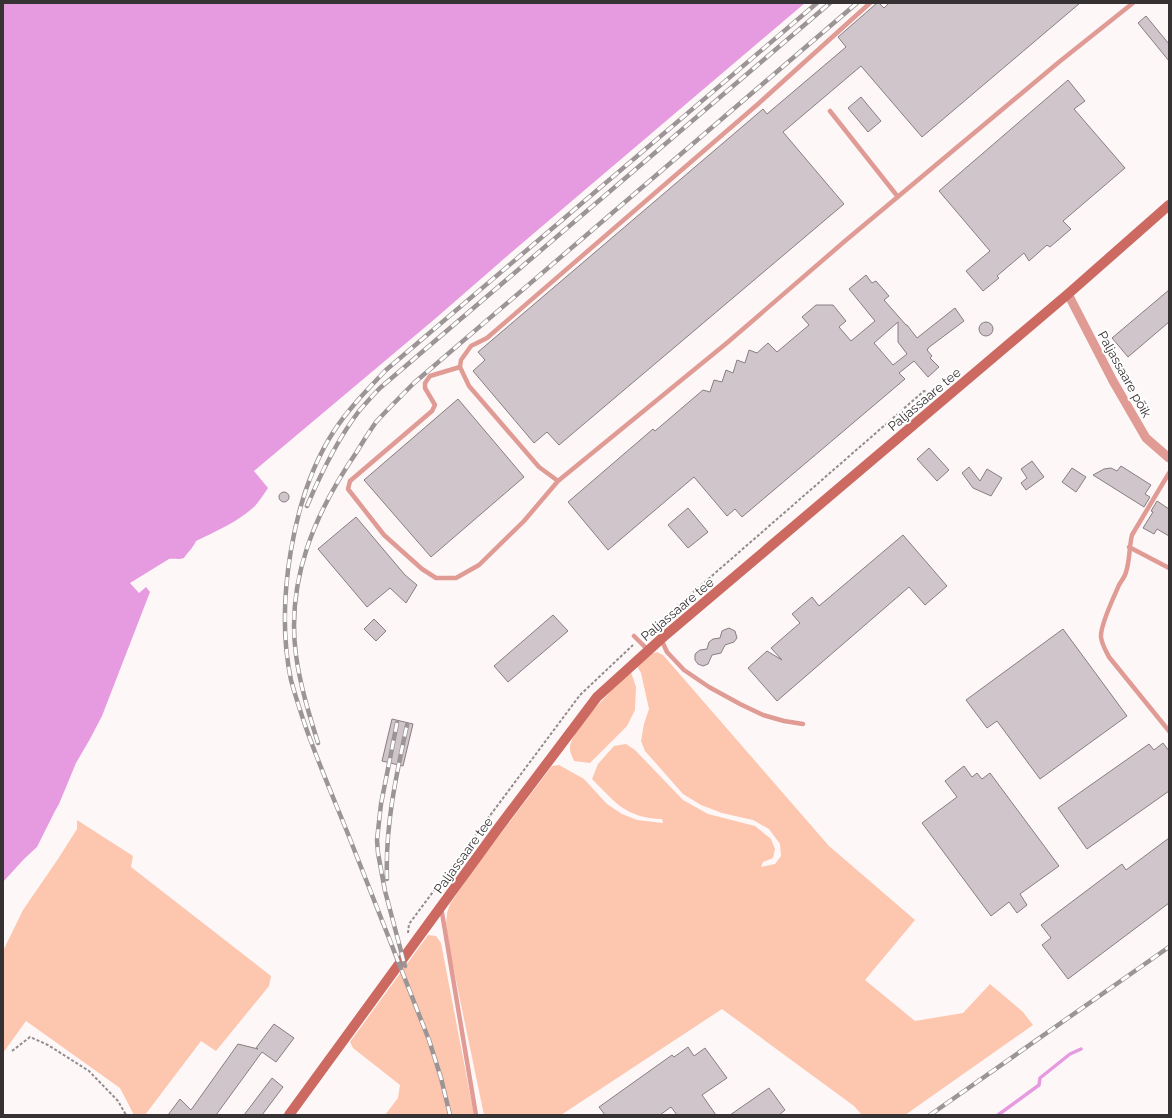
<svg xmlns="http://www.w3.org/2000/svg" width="1172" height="1118" font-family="Raleway,sans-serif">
<rect width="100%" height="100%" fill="#fef7f8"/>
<path fill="#fdc6ae" d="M 657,652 L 663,655 L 829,846 L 915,920 L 865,980 L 915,1021 L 963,1013 L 990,984 L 1023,1012 L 1033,1025 L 905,1115 L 862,1115 L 854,1106 L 722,1009 L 561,1115 L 484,1115 L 448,942 L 446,923 L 447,913 L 450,904 L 476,866 L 552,766 L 559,765 L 584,779 L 607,804 L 622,814 L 637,820 L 663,823 L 662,819 C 626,818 616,803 592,779 L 598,764 L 614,746 L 626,744 L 635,750 L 683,800 L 708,814 L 755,826 L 771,839 L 775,849 L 773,858 L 763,862 L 761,867 L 775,864 L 781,856 L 780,844 L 769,829 L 753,820 L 722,813 L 701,805 L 683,794 L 645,751 L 641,741 L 644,724 L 649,709 L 641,673 L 637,666 L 651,654 Z
M 631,672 L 636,687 L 635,710 L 627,726 L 590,763 L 574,761 C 573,758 570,753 570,749 C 570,728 616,687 631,672 Z
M 77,820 L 133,856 L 131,867 L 271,976 L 269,986 L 216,1051 L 201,1041 L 145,1115 L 134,1115 L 120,1088 L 26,1021 L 3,1053 L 3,951 L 23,910 L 58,859 L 77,829 Z
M 428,935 L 436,936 L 441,943 L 474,1115 L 385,1115 L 398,1098 L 400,1085 L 353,1048 L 350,1042 Z"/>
<path fill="#e69be0" d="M 3,3 L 805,3 L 513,251 L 436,318 L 254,471 L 268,488 C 264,494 260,500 255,506 C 238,522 216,531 196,541 C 193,548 188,552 184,558 C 179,560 174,558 169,559 L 130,583 L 139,593 L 146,587 L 150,592 L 102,716 L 90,739 L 76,763 L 59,804 L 55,811 L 37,847 L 24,859 L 3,882 Z"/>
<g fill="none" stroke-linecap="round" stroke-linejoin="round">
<path stroke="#e69be0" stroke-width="3.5" d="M 998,1115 L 1039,1085 L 1040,1078 L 1070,1054 L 1081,1049"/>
</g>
<path fill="#cfc5ca" stroke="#877e82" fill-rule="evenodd" d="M 877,3 L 879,3 L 884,8 L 889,3 L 1080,3 L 922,137 L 861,66 L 783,132 L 844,204 L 559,445 L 547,432 L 534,443 L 473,371 L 485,360 L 478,352 L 763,109 L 767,114 L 846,47 L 838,37 Z
M 1146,16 L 1169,44 L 1169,61 L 1138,23 Z
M 1068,80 L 1085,101 L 1074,109 L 1125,168 L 1063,221 L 1071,229 L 1050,247 L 1047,245 L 1029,261 L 1024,253 L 997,276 L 999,278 L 983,291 L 966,271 L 990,251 L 939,191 Z
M 861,97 L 881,121 L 868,132 L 848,108 Z
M 866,275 L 872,283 L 876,281 L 889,296 L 884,300 L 906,325 L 907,325 L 917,338 L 955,308 L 964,321 L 928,348 L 928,349 L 927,350 L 932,356 L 930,358 L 939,367 L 928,377 L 914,361 L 899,373 L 905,379 L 742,517 L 735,509 L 727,516 L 694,477 L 608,550 L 568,502 L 653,429 L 655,431 L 703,390 L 710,392 L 714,380 L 722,382 L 726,370 L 733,373 L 737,360 L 745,363 L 749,350 L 757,353 L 768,343 L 777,352 L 809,325 L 802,317 L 816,305 L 833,305 L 846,321 L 839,327 L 851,341 L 875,321 L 849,289 ZM 898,322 L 898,342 L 907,354 L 893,365 L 874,343 Z
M 1169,290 L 1169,322 L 1128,357 L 1112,338 Z
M979 329a7 7 0 1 1 14 0a7 7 0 1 1-14 0Z
M 458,399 L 524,477 L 431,557 L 364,480 Z
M 929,448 L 949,470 L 937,481 L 917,459 Z
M 1032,461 L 1044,477 L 1026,490 L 1021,483 L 1027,478 L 1021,469 Z
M 1121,466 L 1151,485 L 1145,494 L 1150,497 L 1144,507 L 1093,475 L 1104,469 L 1111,468 L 1117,471 Z
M 969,467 L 980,481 L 987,469 L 1002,478 L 991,496 L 973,488 L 962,473 Z
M 1072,468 L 1086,477 L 1076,492 L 1062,482 Z
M279 497a5 5 0 1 1 10 0a5 5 0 1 1-10 0Z
M 1157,501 L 1169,509 L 1169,536 L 1157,529 L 1154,534 L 1143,528 L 1153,512 L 1151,511 Z
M 688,508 L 708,532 L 688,548 L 668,525 Z
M 356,517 L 405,575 L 417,585 L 406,603 L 390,588 L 367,607 L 318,549 Z
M 903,535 L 947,586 L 925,605 L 909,587 L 777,701 L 748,668 L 767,651 L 782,660 L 771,648 L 800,623 L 792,614 L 812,597 L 819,606 Z
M 553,615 L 568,631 L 508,682 L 494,666 Z
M 374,619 L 386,631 L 376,641 L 364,629 Z
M 729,628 L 735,631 L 737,638 L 734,642 L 725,645 L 721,653 L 712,655 L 708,664 L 703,666 L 698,664 L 695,660 L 695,655 L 696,653 L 700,650 L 707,649 L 709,642 L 713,639 L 720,638 L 722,631 L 724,630 Z
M 1063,629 L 1127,716 L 1040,779 L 997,721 L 987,728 L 966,700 Z
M 392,719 L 413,724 L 403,766 L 382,761 Z
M 1163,743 L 1169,751 L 1169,791 L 1087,849 L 1058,808 L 1149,744 L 1154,750 Z
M 964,766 L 972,777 L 977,773 L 982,779 L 990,773 L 1059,866 L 1020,894 L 1027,905 L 1017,913 L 1009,902 L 991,916 L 922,823 L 957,797 L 945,781 Z
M 1169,838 L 1169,903 L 1068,979 L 1042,945 L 1051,938 L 1041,925 L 1122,864 L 1126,870 Z
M 274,1024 L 294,1038 L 276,1062 L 262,1052 L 216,1115 L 168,1115 L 180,1099 L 191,1110 L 238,1044 L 258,1049 L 256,1048 Z
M 688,1047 L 694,1056 L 705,1048 L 727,1078 L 702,1095 L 716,1115 L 677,1115 L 671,1107 L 660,1115 L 605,1115 L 599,1107 L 672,1055 L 674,1057 Z
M 272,1078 L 283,1087 L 262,1115 L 244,1115 Z
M 769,1088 L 785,1110 L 779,1115 L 730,1115 Z"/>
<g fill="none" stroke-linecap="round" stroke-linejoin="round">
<path stroke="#928c8d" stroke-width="2" stroke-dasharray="3 2" stroke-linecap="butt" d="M 644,635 L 924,391 L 930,393 L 932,395
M 408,933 L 409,924 L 580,695 L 633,645
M 12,1051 L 30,1037 L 48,1045 L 89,1071 L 118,1101 L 126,1115"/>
<path stroke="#df9b94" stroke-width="4.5" d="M 830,111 L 898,197
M 460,367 L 430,376 L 425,383 L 425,388 L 435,405 L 432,411 L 350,481 L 348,489 L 384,535 L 422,569 L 436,578 L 456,578 L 479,565 L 524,521 L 558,481 L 728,342 L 845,241 L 1059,62 L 1133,3
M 1169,473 L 1132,535 C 1129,547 1130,560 1126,572 C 1125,577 1121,581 1119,585 C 1114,597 1100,625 1101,637 C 1102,645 1106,651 1109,657 L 1169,731
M 558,481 L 539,467 L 469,386 L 460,367 L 461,360 L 471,346 L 487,338 L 758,104 L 870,3
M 1129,547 L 1169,568
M 634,636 L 648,650
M 661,639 L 667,652 L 684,670 L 709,687 L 740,704 L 763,715 L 784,721 L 803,724
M 441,907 L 476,1115"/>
<path stroke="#df9b94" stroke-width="9" d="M 1068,294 L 1113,381 L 1146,438 L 1169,458"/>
<path stroke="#cc6a62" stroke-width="10" d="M 289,1115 L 499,827 L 597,697 L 661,639 L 1068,294 L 1169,205"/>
<defs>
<path id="rail" d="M 307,506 C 321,473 337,440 359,411 C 366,403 373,395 380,388 L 830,3
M 397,723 L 381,804 L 377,840 L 378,853 L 385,891 L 405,966
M 318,743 C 309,714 300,685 296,655 C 286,580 315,513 356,453 C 362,443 369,432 376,422 C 388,409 401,396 414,383 L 857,3
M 387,879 C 385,827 396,776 407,725
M 450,1115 L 441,1078 L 429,1040 C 402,971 375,902 348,834 C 333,797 318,762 305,725 C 300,710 295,695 291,680 C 275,605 292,495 334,431 C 349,408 368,389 386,370 L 817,3
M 930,1115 L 1169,947"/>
</defs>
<use href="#rail" stroke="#9b9596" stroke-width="4.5"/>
<use href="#rail" stroke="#fff" stroke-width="3" stroke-dasharray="9" stroke-linecap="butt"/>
</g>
<g text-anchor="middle" stroke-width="4" stroke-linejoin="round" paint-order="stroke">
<g font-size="13" fill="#363132" stroke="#fff">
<text transform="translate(1125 374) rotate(61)" y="5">Paljassaare põik</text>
<text transform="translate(924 399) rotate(-40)" y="5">Paljassaare tee</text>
<text transform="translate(677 609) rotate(-40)" y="5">Paljassaare tee</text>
<text transform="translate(463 855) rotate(-54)" y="5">Paljassaare tee</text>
</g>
</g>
<rect width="1172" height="1118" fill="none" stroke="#363132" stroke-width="8"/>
</svg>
